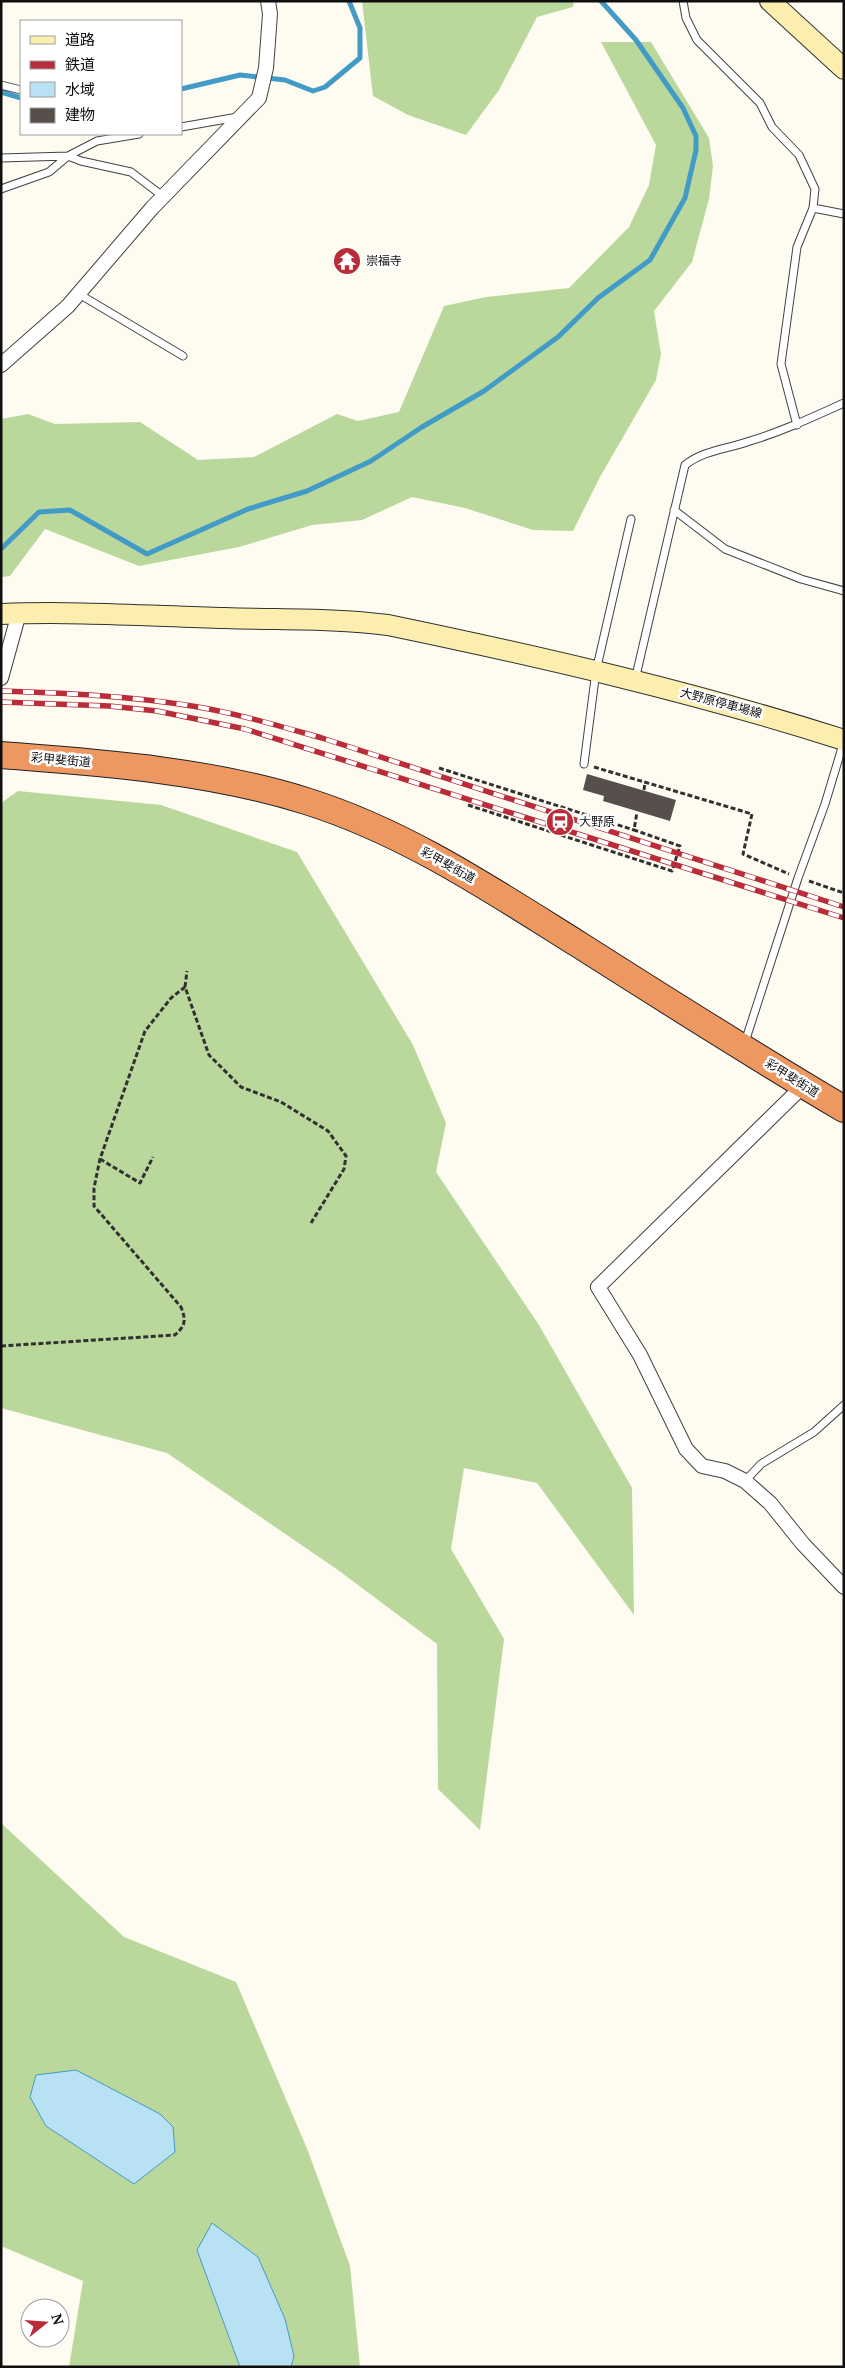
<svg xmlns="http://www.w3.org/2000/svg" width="845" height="2368" font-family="'Noto Serif','Noto Sans JP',serif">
<rect width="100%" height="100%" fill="#fefbf1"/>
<path fill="#bad89c" d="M 362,1 L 574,1 L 573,7 L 537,17 L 499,90 L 466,135 L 408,115 L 373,96 Z
M 601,42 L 651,42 L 709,138 L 713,166 L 709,199 L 692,262 L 654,311 L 661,354 L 656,380 L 600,477 L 573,531 L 533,530 L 465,508 L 412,497 L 362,520 L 312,525 L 239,547 L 139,566 L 45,529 L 10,576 L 1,577 L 1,419 L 28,414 L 55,424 L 140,422 L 198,460 L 254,457 L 337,414 L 358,421 L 399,412 L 444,306 L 486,297 L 569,288 L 629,227 L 649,185 L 656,145 Z
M 18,791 L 161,805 L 297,852 L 413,1045 L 446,1123 L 436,1172 L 539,1325 L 632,1488 L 634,1615 L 537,1483 L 464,1468 L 451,1549 L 504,1639 L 480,1830 L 438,1789 L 437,1644 L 338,1570 L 167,1453 L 1,1408 L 1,803 Z
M 1,1823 L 124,1937 L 236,1982 L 308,2151 L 350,2266 L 360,2367 L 291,2367 L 294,2356 L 197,2250 L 240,2367 L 69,2367 L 83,2281 L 1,2246 Z"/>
<path fill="#b8e1f3" stroke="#429ac7" d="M 76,2070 L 160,2114 L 173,2127 L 175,2152 L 134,2184 L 46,2126 L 30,2097 L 36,2075 Z
M 212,2223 L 258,2257 L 285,2319 L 294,2356 L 291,2367 L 240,2367 L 197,2250 Z"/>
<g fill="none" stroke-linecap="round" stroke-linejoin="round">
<path stroke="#429ac7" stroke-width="5" d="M 181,89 L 240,75 L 285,80 L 313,91 L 325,87 L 360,58 L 360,28 L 349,1
M 1,92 L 21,98
M 1,549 L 39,512 L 70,510 L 147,554 L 248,509 L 307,491 L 371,461 L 422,427 L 484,391 L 558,337 L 598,298 L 650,260 L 685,198 L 696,150 L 696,136 L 683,108 L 636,40 L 601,1"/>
</g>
<path fill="#574f4b" d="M 587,774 L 676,800 L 670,821 L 603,801 L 604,796 L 583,790 Z"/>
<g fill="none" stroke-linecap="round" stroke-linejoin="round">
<defs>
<path id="lane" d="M 683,1 L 686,18 L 697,40 L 760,103 L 772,127 L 799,155 L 815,189 L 813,208 L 797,247 L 781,364 L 797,425
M 1,85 L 21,90
M 181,127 L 238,117
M 1,158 L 68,156 L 97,141 L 139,134
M 1,189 L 49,172 L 68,156 L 81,161 L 131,172 L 164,197
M 813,208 L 844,214
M 79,294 L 183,356
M 674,510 L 725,549 L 801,579 L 844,591
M 635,680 L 685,465 C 704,450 728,449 750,441 C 783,431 813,417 844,403
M 584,764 L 596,671 L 631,519
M 745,1042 L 798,878 L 825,804 L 844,741
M 745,1481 L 761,1464 L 814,1432 L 844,1405"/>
<path id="street" d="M 1,365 L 68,306 L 152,208 L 259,98 L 266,68 L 270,14 L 268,1
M 1,678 L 19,613
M 804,1085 L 598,1287 L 640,1355 L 686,1449 L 702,1466 L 725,1471 L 745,1481 L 770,1503 L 803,1544 L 844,1587"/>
<path id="secondary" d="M 770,1 L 844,69
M 1,614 C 76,611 151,616 225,618 C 280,620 334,618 388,625 C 542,657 694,692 844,740"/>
<path id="highway" d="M 1,755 C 103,763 207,770 306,801 C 405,832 490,889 578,944 C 666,1000 754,1056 844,1109"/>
</defs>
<use href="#lane" stroke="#424242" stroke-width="9"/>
<use href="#street" stroke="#424242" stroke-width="16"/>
<use href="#secondary" stroke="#313131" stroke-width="22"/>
<use href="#highway" stroke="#202020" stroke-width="28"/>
<path stroke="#313131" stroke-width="3" stroke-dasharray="5 2.5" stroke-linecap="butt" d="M 594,767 L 752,814 L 743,854 L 789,874
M 439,768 L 634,830
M 644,790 L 645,782
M 468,805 L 672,871 L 680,846 L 634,830 L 637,812
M 809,881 L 844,893
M 185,987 L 187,971
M 100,1159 L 140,1183 L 153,1157
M 1,1346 L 175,1335 C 186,1325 186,1320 181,1307 L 94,1206 L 94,1188 L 100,1159 L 145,1031 L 171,998 L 185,987 L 209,1055 L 241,1087 L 281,1102 L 328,1131 L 346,1156 L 344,1169 L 311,1223"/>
<use href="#lane" stroke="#fff" stroke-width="7"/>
<use href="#street" stroke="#fff" stroke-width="14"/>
<use href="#secondary" stroke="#fbeeaf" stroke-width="20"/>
<use href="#highway" stroke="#ed9860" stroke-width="26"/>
<defs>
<path id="rail" d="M 1,691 C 65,693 129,696 192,706 C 236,713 279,726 322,738 L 844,907
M 1,702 L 109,706 L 157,711 L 245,729 L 844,918"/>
</defs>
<use href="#rail" stroke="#b92d3b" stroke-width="5.5"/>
<use href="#rail" stroke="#fff" stroke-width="4" stroke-dasharray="11" stroke-linecap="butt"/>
</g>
<defs>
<symbol id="temple-disc" viewBox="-11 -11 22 22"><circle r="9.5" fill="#b92d3b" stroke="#fff"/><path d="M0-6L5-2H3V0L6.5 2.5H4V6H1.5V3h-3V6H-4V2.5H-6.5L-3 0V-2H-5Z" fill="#fff"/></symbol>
<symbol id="station-disc" viewBox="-11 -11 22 22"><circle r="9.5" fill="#b92d3b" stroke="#fff"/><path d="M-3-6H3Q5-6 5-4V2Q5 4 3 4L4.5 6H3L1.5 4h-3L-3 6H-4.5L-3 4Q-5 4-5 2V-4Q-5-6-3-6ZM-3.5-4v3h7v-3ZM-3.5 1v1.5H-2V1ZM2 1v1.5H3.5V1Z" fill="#fff"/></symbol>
</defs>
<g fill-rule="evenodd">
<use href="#temple-disc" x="331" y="245" width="32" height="32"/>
<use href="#station-disc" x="544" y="806" width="32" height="32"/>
</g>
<g text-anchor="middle" stroke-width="5" stroke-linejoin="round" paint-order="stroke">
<g font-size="12" fill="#0f0f0f" stroke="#fff" text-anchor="start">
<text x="366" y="265">崇福寺</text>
<text x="579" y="826">大野原</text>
</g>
<g font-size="12" fill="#0f0f0f" stroke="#fff">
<text transform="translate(721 703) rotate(15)" y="4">大野原停車場線</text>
<text transform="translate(61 760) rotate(5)" y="4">彩甲斐街道</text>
<text transform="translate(448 865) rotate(29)" y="4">彩甲斐街道</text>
<text transform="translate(792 1078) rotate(32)" y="4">彩甲斐街道</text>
</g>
</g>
<rect width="845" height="2368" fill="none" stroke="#0f0f0f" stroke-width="5"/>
<rect x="20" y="20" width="162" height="115" fill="#ffffff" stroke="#9f9f9f"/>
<rect x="30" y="36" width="25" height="8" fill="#fbeeaf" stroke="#9f9f9f"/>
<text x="65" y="45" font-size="15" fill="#0f0f0f">道路</text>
<rect x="30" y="61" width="25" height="8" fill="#b92d3b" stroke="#9f9f9f"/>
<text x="65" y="70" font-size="15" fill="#0f0f0f">鉄道</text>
<rect x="30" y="82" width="25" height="15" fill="#b8e1f3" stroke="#9f9f9f"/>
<text x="65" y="95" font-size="15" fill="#0f0f0f">水域</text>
<rect x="30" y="108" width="25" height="15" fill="#574f4b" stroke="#9f9f9f"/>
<text x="65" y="120" font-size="15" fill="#0f0f0f">建物</text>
<g transform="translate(45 2323) rotate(73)"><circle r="24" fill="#ffffff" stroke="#9f9f9f"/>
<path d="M0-4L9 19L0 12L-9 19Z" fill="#b92d3b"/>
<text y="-8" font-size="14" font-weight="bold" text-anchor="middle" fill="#0f0f0f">N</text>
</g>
</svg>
